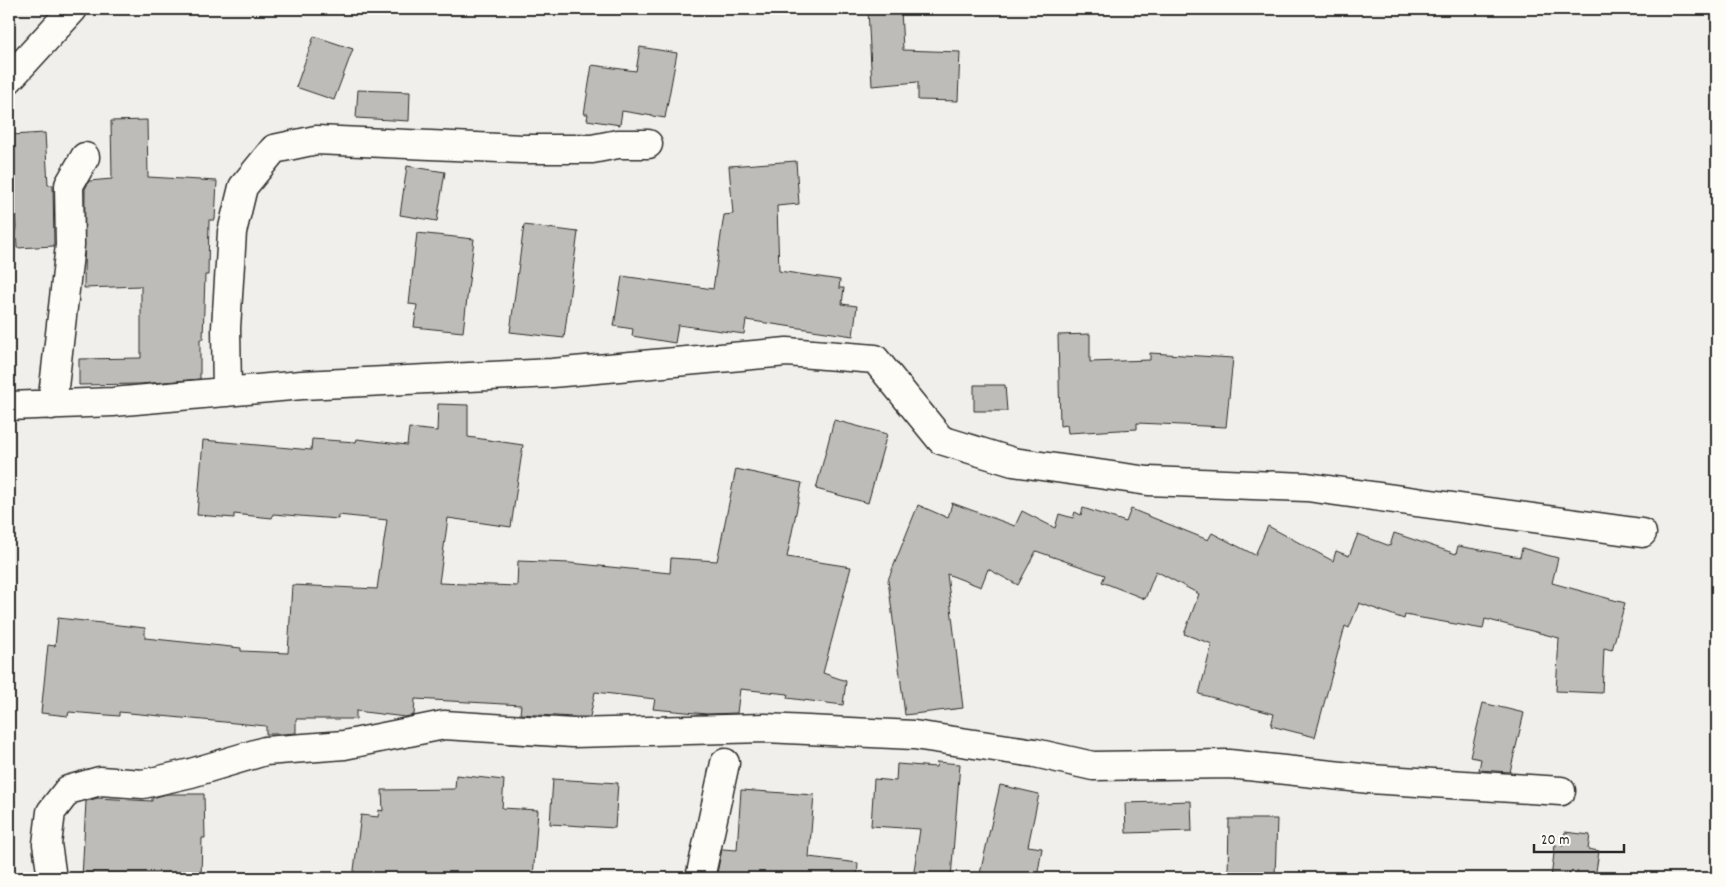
<svg xmlns="http://www.w3.org/2000/svg" width="1726" height="887" font-family="Dekko,sans-serif">
<rect width="100%" height="100%" fill="#f0efeb"/>
<filter id="ink" filterUnits="userSpaceOnUse"><feTurbulence type="fractalNoise" baseFrequency=".02" numOctaves="2"/><feDisplacementMap in="SourceGraphic" scale="10" xChannelSelector="R" yChannelSelector="G"/><feConvolveMatrix kernelMatrix="1 2 1 2 8 2 1 2 1" color-interpolation-filters="sRGB"/></filter>
<g filter="url(#ink)">
<path fill="#bdbcb8" stroke="#2b2b2b" d="M 883,9 L 901,9 L 903,50 L 960,52 L 958,101 L 918,100 L 918,82 L 872,86 L 868,10 Z
M 314,36 L 353,49 L 334,100 L 296,87 Z
M 640,47 L 677,53 L 665,118 L 622,111 L 620,125 L 587,120 L 588,114 L 584,114 L 592,65 L 636,71 Z
M 358,90 L 410,92 L 409,121 L 356,118 Z
M 147,120 L 148,177 L 217,181 L 215,220 L 209,220 L 208,275 L 205,275 L 203,339 L 200,339 L 200,379 L 140,384 L 79,385 L 79,359 L 141,358 L 141,286 L 84,288 L 85,189 L 89,181 L 112,179 L 111,121 Z
M 45,133 L 48,185 L 53,185 L 54,246 L 17,248 L 11,135 Z
M 796,161 L 799,204 L 777,206 L 779,271 L 840,280 L 839,288 L 844,288 L 842,304 L 857,306 L 853,336 L 746,320 L 744,334 L 678,325 L 675,343 L 632,336 L 633,329 L 614,326 L 622,276 L 713,289 L 724,215 L 733,214 L 729,166 Z
M 407,166 L 445,172 L 437,221 L 400,215 Z
M 524,225 L 578,232 L 564,338 L 510,332 Z
M 417,233 L 474,239 L 463,332 L 414,327 L 417,305 L 409,304 Z
M 1090,334 L 1090,362 L 1150,360 L 1150,353 L 1233,358 L 1226,427 L 1137,423 L 1137,429 L 1068,433 L 1067,425 L 1060,426 L 1058,335 Z
M 974,385 L 1005,385 L 1007,411 L 974,411 Z
M 438,404 L 468,405 L 468,437 L 523,445 L 511,527 L 448,518 L 439,583 L 517,586 L 518,561 L 570,563 L 670,573 L 671,558 L 717,561 L 736,469 L 802,483 L 787,557 L 851,567 L 823,673 L 846,681 L 843,705 L 787,698 L 788,694 L 740,689 L 737,713 L 707,714 L 653,709 L 655,699 L 595,692 L 590,717 L 573,717 L 520,714 L 521,705 L 415,699 L 414,715 L 405,717 L 356,711 L 356,719 L 296,719 L 296,733 L 283,734 L 266,734 L 266,726 L 119,712 L 119,716 L 69,712 L 68,716 L 41,713 L 48,645 L 55,646 L 58,618 L 145,628 L 145,638 L 241,648 L 241,651 L 288,653 L 292,585 L 377,589 L 387,520 L 338,515 L 338,519 L 273,514 L 272,518 L 234,514 L 234,518 L 197,515 L 203,440 L 311,450 L 312,439 L 356,442 L 357,439 L 407,445 L 409,428 L 437,431 Z
M 834,420 L 887,434 L 868,503 L 816,489 Z
M 952,503 L 1015,526 L 1022,511 L 1055,528 L 1059,514 L 1073,518 L 1075,512 L 1081,515 L 1083,508 L 1126,522 L 1131,509 L 1208,540 L 1212,533 L 1255,555 L 1268,526 L 1333,561 L 1336,551 L 1349,556 L 1358,534 L 1390,546 L 1394,533 L 1456,554 L 1458,546 L 1520,557 L 1522,548 L 1558,558 L 1552,583 L 1625,603 L 1612,650 L 1604,648 L 1602,693 L 1556,691 L 1559,638 L 1485,619 L 1483,629 L 1405,615 L 1404,619 L 1359,603 L 1349,628 L 1345,626 L 1315,737 L 1271,726 L 1274,714 L 1199,694 L 1212,644 L 1184,634 L 1199,594 L 1156,571 L 1145,599 L 1102,582 L 1105,575 L 1036,551 L 1018,585 L 988,569 L 981,587 L 947,574 L 963,708 L 905,715 L 888,580 L 918,505 L 948,518 Z
M 1483,703 L 1524,713 L 1510,772 L 1479,770 L 1481,759 L 1470,757 Z
M 937,762 L 960,764 L 951,878 L 913,878 L 920,829 L 871,826 L 874,779 L 896,781 L 897,764 L 936,767 Z
M 456,775 L 504,780 L 502,808 L 538,810 L 533,878 L 353,878 L 361,815 L 378,817 L 379,810 L 383,811 L 382,790 L 455,789 Z
M 553,779 L 618,783 L 615,828 L 550,824 Z
M 1000,785 L 1039,794 L 1028,846 L 1042,848 L 1037,878 L 979,878 Z
M 741,790 L 814,795 L 809,857 L 858,863 L 857,878 L 716,878 L 722,849 L 737,850 Z
M 167,794 L 204,794 L 205,838 L 202,838 L 201,878 L 82,878 L 86,801 L 98,798 L 152,801 L 152,798 Z
M 1191,801 L 1192,831 L 1126,833 L 1125,803 Z
M 1229,819 L 1277,819 L 1275,876 L 1228,875 Z
M 1565,832 L 1590,835 L 1588,849 L 1599,851 L 1595,878 L 1551,878 L 1555,845 L 1563,846 Z"/>
<g fill="none" stroke-linecap="round" stroke-linejoin="round">
<defs>
<path id="street" d="M 9,79 L 73,9
M 227,392 L 226,328 L 232,232 L 243,187 L 274,149 L 316,140 L 522,149 L 592,149 L 618,144 L 648,144
M 52,405 L 70,245 L 69,185 L 85,157
M 9,406 L 113,402 L 302,385 L 552,373 L 787,352 L 875,359 L 941,440 L 1013,462 L 1148,481 L 1307,487 L 1642,533
M 52,878 L 47,844 L 51,812 L 68,790 L 100,781 L 143,784 L 191,773 L 265,751 L 344,745 L 444,725 L 573,733 L 765,728 L 914,735 L 1035,753 L 1093,766 L 1229,764 L 1370,779 L 1561,791
M 700,878 L 725,763"/>
</defs>
<use href="#street" stroke="#2b2b2b" stroke-width="31"/>
<use href="#street" stroke="#fdfcf7" stroke-width="28"/>
</g>
</g>
<rect width="1726" height="887" fill="none" stroke="#fdfcf7" stroke-width="30"/>
<rect x="15" y="15" width="1696" height="857" fill="none" stroke="#2b2b2b" stroke-width="2" filter="url(#ink)"/>
<path d="M1534 844v8h90v-8" fill="none" stroke="#2b2b2b" stroke-width="2.5"/>
<text x="1541" y="844" font-size="15" fill="#2b2b2b" stroke="#fdfcf7" stroke-width="4" paint-order="stroke">20 m</text>
</svg>
